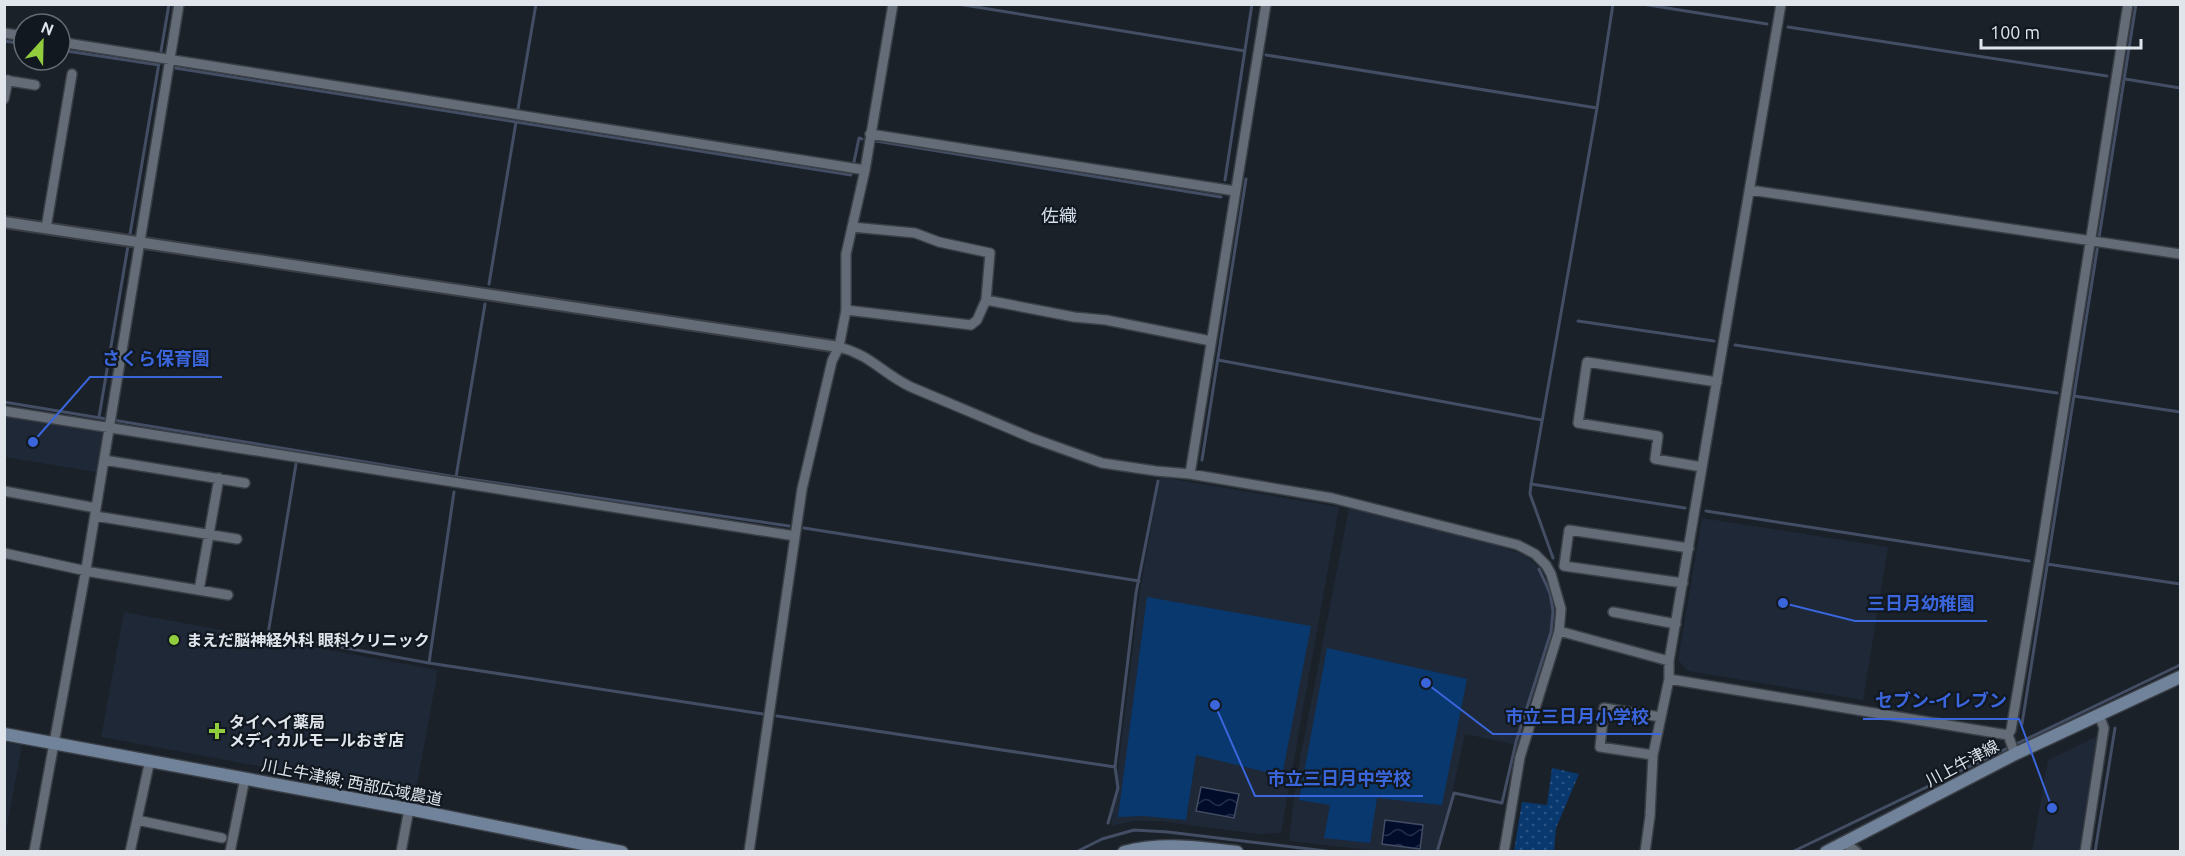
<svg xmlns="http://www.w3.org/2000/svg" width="2185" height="856" font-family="Ubuntu,'Noto Sans JP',sans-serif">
<defs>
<pattern id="green-dots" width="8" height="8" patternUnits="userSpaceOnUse" patternTransform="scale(1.5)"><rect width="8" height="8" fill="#09386e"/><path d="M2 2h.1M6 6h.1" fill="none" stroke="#2d5583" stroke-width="1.8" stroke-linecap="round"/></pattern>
<pattern id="water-waves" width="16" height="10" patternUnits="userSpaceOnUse" patternTransform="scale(1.5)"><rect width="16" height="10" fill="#000c2a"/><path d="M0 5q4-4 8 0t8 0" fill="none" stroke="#252f49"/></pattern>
</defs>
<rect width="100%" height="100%" fill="#1a2129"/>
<path fill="#1e2836" d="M 5,417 L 102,433 L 96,472 L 5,457 Z
M 1160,477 L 1339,507 L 1281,833 L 1258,834 L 1159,821 L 1134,821 L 1111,826 L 1140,590 Z
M 1349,508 L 1495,545 L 1524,555 L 1541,569 L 1552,592 L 1555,610 L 1552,631 L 1517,745 L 1465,734 L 1453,790 L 1436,851 L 1377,851 L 1289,841 L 1296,780 Z
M 1702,518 L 1888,547 L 1863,700 L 1688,671 L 1678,660 Z
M 124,612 L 438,670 L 415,795 L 101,737 Z
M 2099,735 L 2079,851 L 2032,852 L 2048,760 Z
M 5,742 L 22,745 L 5,837 L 4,742 Z"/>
<path fill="url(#green-dots)" d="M 1552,768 L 1579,774 L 1556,828 L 1554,851 L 1514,851 L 1522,802 L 1547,805 Z"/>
<path fill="#09386e" d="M 1147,597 L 1311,626 L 1282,776 L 1196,755 L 1186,820 L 1143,816 L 1118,817 Z
M 1327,648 L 1467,679 L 1442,805 L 1377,798 L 1370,843 L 1324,838 L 1330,805 L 1299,800 Z"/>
<path fill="url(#water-waves)" stroke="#434d64" stroke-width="1.5" d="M 1201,787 L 1239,794 L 1234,818 L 1196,811 Z
M 1385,820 L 1423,825 L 1420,849 L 1382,844 Z"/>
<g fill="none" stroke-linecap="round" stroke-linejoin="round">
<path stroke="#434d64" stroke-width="3" d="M 958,4 L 1245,51
M 1642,4 L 1767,24
M 1788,27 L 2107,76
M 4,41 L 24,44
M 60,50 L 159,65
M 1266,55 L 1597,108
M 175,68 L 851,175
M 2125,79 L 2180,88
M 518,109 L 536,4
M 876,141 L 1221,197
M 854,162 L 859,138 L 862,139
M 1225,180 L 1252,4
M 489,284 L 516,122
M 1578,321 L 1714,341
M 1735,345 L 2057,393
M 1218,360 L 1542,420
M 2074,396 L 2180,412
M 4,402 L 456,477 L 789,526
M 99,417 L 169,4
M 1202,460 L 1246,179
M 296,464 L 268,634 L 429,663 L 763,714
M 456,477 L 485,304
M 1531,484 L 1685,508
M 1706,511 L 2029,561
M 804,528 L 1139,581
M 1553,558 L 1530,494 L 1531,484 L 1597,108 L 1613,4
M 2047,564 L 2180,584
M 429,663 L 454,492
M 777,716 L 1115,767
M 2022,724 L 2136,4
M 1108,823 L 1118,788 L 1115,767 L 1136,593 L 1158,481
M 1076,852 L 1102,839 L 1134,830 L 1168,832 L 1334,852
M 1437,852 L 1454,793 L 1502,803 L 1516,742 L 1551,632 L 1553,611 L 1550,593 L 1539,569
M 1792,852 L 2180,665
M 2095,852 L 2115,728"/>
<defs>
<path id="minor" d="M 4,33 L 24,36
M 60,42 L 865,170
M 4,80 L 35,85
M 4,99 L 8,80
M 870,134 L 1235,191
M 1750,190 L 2180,254
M 852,227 L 915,233 L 939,242 L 990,253 L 986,300 L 1074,317 L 1106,320 L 1211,341
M 46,228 L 72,74
M 846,310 L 971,325 L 977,320 L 986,300
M 839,347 C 871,355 883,374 911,387 L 1032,438 L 1102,463 L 1156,471 L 1190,474 L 1332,498 L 1518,545 L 1535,554 L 1546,565 L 1551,574 L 1561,609 L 1559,631 L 1520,757 L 1504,852
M 4,411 L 795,536
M 104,460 L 245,483
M 1702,467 L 1655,459 L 1658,436 L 1578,423 L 1587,362 L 1717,382
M 1190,474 L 1266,4
M 4,491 L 96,508
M 95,516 L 237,539
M 4,553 L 91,572 L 228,595
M 1683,583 L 1564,566 L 1569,530 L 1689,548
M 199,590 L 219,478
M 1613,612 L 1676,624
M 1559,631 L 1669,661
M 1669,679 L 2008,735
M 2015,754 L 2008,735 L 2011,730 L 2041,552 L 2128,4
M 1653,755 L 1600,747 L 1604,708 L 1661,717
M 137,820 L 222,838
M 34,852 L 86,569 L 179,4
M 130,852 L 150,760
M 230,852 L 245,778
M 401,852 L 409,809
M 749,852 L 802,489 L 832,361 L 839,347 L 846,310 L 846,254 L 865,170 L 893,4
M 1645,852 L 1650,816 L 1653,755 L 1669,679 L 1669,661 L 1781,4
M 2085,852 L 2104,728 L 2099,715"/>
<path id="tertiary" d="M 4,222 L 839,347
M 1845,843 L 1856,852"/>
<path id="secondary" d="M 4,734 L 409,809 L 622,852
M 1124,852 C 1161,842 1199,847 1237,852
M 1826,852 L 2015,754 L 2180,677"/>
</defs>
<use href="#minor" stroke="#3a3f46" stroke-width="12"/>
<use href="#tertiary" stroke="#3a3f46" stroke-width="14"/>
<use href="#secondary" stroke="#3a3f46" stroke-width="15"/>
<use href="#minor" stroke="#646c77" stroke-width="9"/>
<use href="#tertiary" stroke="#646c77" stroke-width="10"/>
<use href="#secondary" stroke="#71839b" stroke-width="12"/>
</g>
<g fill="#92cd3e" stroke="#111820" stroke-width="2">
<circle cx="174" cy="640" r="6"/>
<path d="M214 722h6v6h6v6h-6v6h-6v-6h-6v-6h6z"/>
</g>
<g text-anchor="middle" stroke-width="4.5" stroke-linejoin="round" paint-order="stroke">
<g font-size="16" font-weight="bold" fill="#e0e5eb" stroke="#111820" text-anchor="start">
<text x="186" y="646">まえだ脳神経外科 眼科クリニック</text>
<text x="229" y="728">タイヘイ薬局<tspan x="229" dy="18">メディカルモールおぎ店</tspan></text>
</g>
<g font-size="16" fill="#e0e5eb" stroke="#111820">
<text transform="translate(1962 763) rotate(-28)" y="6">川上牛津線</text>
<text transform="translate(352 782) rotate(11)" y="6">川上牛津線; 西部広域農道</text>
</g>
<g font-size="18" fill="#d5deea" stroke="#111820">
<text x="1059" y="222">佐織</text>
</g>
</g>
<path fill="none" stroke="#3a65db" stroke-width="2" d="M33 442L90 377H222M1783 603L1855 621H1987M2052 808L2019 719H1863M1426 683L1493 734H1661M1215 705L1255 796H1423"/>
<g fill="#3a65db" stroke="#111820" stroke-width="2">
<circle cx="33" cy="442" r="6"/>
<circle cx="1783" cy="603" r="6"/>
<circle cx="2052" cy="808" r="6"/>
<circle cx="1426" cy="683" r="6"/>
<circle cx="1215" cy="705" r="6"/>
</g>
<g font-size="18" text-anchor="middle" font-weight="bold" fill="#3a65db" stroke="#111820" stroke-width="4.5" stroke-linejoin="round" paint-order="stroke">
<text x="156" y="365">さくら保育園</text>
<text x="1921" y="610">三日月幼稚園</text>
<text x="1941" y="707">セブン-イレブン</text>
<text x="1577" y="723">市立三日月小学校</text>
<text x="1339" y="785">市立三日月中学校</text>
</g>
<rect width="2185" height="856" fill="none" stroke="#e0e5eb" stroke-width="12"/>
<g transform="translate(42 42) rotate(22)"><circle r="28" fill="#111820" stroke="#646a71" stroke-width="1.5"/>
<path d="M0-4.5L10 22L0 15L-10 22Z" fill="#92cd3e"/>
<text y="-9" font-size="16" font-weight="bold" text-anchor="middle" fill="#e0e5eb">N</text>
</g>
<path d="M1981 39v9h160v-9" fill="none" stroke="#e0e5eb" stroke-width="3"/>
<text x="1990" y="39" font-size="18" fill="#e0e5eb" stroke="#111820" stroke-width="4.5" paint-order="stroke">100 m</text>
</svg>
